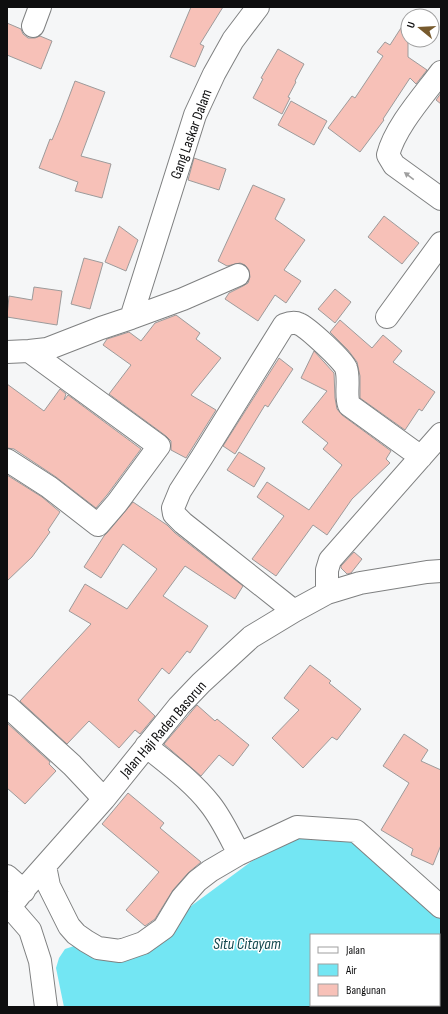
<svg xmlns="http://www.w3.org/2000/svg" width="448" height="1014" font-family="'Sofia Sans Condensed',sans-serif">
<rect width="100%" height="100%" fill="#f5f6f7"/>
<path fill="#73e6f3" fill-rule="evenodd" d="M 315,834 L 346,836 L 441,913 L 441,1007 L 64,1007 L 56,968 L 59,958 L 65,949 L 74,946 L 113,953 L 187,909 L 252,861 L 291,840 ZM 311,935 L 439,935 L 439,1005 L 311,1005 Z"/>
<path fill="#f7c1b8" stroke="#9d9b9b" d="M 191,7 L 223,7 L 200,44 L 204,46 L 195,67 L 170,57 Z
M 408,17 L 408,57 L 427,70 L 416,84 L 410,78 L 383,119 L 384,120 L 360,152 L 328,128 L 352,96 L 355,98 L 383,56 L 377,52 L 385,42 L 390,45 Z
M 7,23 L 21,29 L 23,34 L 28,38 L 35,38 L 40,36 L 52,41 L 41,69 L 7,55 Z
M 278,49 L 304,64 L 295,81 L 296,82 L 288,97 L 290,98 L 282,114 L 253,98 L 263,79 L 261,78 Z
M 75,81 L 105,92 L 81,156 L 111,164 L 102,198 L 75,191 L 78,182 L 39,168 L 50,139 L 52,140 L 61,118 Z
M 441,93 L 441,104 L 436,100 Z
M 291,101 L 327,121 L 314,145 L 278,125 Z
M 194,158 L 226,169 L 219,190 L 188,180 Z
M 253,185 L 285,199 L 275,219 L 305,240 L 284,270 L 301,281 L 286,303 L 275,295 L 258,321 L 225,299 L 229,293 L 243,286 L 248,283 L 250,277 L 249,270 L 245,265 L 240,263 L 227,266 L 218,261 Z
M 384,216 L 419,243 L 402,264 L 368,237 Z
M 119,226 L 138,240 L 126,271 L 105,262 Z
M 84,258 L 103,263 L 90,309 L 71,304 Z
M 34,287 L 62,291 L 57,325 L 7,317 L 9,296 L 32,300 Z
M 335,289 L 351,302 L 335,323 L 318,309 Z
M 176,315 L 200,333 L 196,339 L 221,358 L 191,395 L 216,410 L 186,458 L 171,450 L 171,441 L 166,436 L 109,394 L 131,365 L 103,345 L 107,339 L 129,332 L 141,341 L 155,323 Z
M 340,320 L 372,348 L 383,335 L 402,351 L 393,362 L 435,392 L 422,411 L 419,409 L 405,430 L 360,398 L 360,376 L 357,362 L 348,350 L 330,332 Z
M 314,351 L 334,373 L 335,398 L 337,409 L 342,415 L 391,451 L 386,459 L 390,463 L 352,499 L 327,535 L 313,525 L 276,576 L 252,559 L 284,516 L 257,497 L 267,482 L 309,510 L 342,465 L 323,449 L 328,443 L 302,422 L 327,391 L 301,378 Z
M 279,358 L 293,369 L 268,407 L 265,405 L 235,454 L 223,446 Z
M 7,384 L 44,411 L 60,389 L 66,394 L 64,400 L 68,395 L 141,449 L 107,495 L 96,508 L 56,477 L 14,449 L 7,448 Z
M 239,452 L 265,468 L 254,487 L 227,470 Z
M 7,475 L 42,497 L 60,512 L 48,530 L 50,532 L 32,557 L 7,581 Z
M 133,502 L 167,525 L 175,533 L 243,586 L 235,599 L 185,566 L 163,596 L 208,626 L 190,653 L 187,651 L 169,674 L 162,668 L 138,700 L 155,716 L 140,734 L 135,730 L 119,748 L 89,721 L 67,744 L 20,701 L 91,624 L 69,611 L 85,584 L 127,609 L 157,569 L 123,544 L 101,578 L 84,567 L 104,536 L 107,533 Z
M 354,552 L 362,559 L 351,573 L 347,574 L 341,568 L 341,566 Z
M 310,665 L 331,681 L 329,683 L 361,709 L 337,740 L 332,737 L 303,768 L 272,738 L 299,710 L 284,698 Z
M 197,705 L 215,721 L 217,719 L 249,745 L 233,766 L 219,755 L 201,776 L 164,744 Z
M 7,723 L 50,762 L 49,764 L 56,771 L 25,804 L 7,788 Z
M 404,734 L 428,750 L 421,761 L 441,770 L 441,845 L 433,865 L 411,855 L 413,849 L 381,830 L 409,783 L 383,766 Z
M 128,793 L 164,823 L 160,828 L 201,862 L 188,873 L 173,890 L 155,919 L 145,926 L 126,910 L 159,872 L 102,824 Z"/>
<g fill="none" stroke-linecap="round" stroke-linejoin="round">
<defs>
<path id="minor" d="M 33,26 L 40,7
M 441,72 C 424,95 395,127 388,155 L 394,165 L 441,199
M 387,317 L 441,243
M 131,318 L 183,299 L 238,275
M 7,352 L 29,351 L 47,349 L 101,328 L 131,318 L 195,115 L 214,74 L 233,40 L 258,7
M 7,460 L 49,487 L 98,525 L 117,503 L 159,446 L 29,351
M 327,593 L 327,570 L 330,560 L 441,434
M 294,611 L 183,523 L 174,514 L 173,508 L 180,491 L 202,457 L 284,325 C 289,323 295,322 299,324 C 307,327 344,361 346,368 C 350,380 345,394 349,405 L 421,457
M 7,706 L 72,765 L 104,799
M 146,746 C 168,764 192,781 210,804 C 222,819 230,837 239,854
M 45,866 L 49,886 L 69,926 L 76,934 L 86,941 L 98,948 L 120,951 L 143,943 L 164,928 L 182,898 L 197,881 L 210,871 L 239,854 L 297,827 L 356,831 L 441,907
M 7,876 L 24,891
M 10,907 L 30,930 L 40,961 L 46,1007
M 7,911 L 26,887 L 104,799 L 179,706 L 201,683 L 251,637 L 294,611 L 327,593 L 360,583 L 427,572 L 441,571"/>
</defs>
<use href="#minor" stroke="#7f8081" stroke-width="24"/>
<use href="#minor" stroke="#fff" stroke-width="22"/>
</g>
<defs><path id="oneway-solid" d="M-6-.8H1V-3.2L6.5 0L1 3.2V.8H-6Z"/></defs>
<use fill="#9f9f9f" href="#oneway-solid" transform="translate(409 176) rotate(-143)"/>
<g text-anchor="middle" stroke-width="3" stroke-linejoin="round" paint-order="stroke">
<g font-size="15" fill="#0e0e0f" stroke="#fff">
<text transform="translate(191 134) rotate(-70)" y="5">Gang Laskar Dalam</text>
<text transform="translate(163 729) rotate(-49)" y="5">Jalan Haji Raden Basorun</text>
</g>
<g font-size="16" font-style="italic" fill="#14484e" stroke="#fff">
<text x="247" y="949">Situ Citayam</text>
</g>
</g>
<rect width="448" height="1014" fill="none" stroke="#0e0e0f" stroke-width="16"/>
<rect x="310" y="934" width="130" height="72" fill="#ffffff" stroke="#9f9f9f"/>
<rect x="318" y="947" width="20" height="6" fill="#ffffff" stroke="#9f9f9f"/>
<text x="346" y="954" font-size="12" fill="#0e0e0f">Jalan</text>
<rect x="318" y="964" width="20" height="12" fill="#73e6f3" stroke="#9f9f9f"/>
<text x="346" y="974" font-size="12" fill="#0e0e0f">Air</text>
<rect x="318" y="984" width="20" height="12" fill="#f7c1b8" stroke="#9f9f9f"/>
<text x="346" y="994" font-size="12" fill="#0e0e0f">Bangunan</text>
<g transform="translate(420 28) rotate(288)"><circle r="19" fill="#ffffff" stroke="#9f9f9f"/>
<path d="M0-3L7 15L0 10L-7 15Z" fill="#775a2d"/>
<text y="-6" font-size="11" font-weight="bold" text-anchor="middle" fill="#0e0e0f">U</text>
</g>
</svg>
